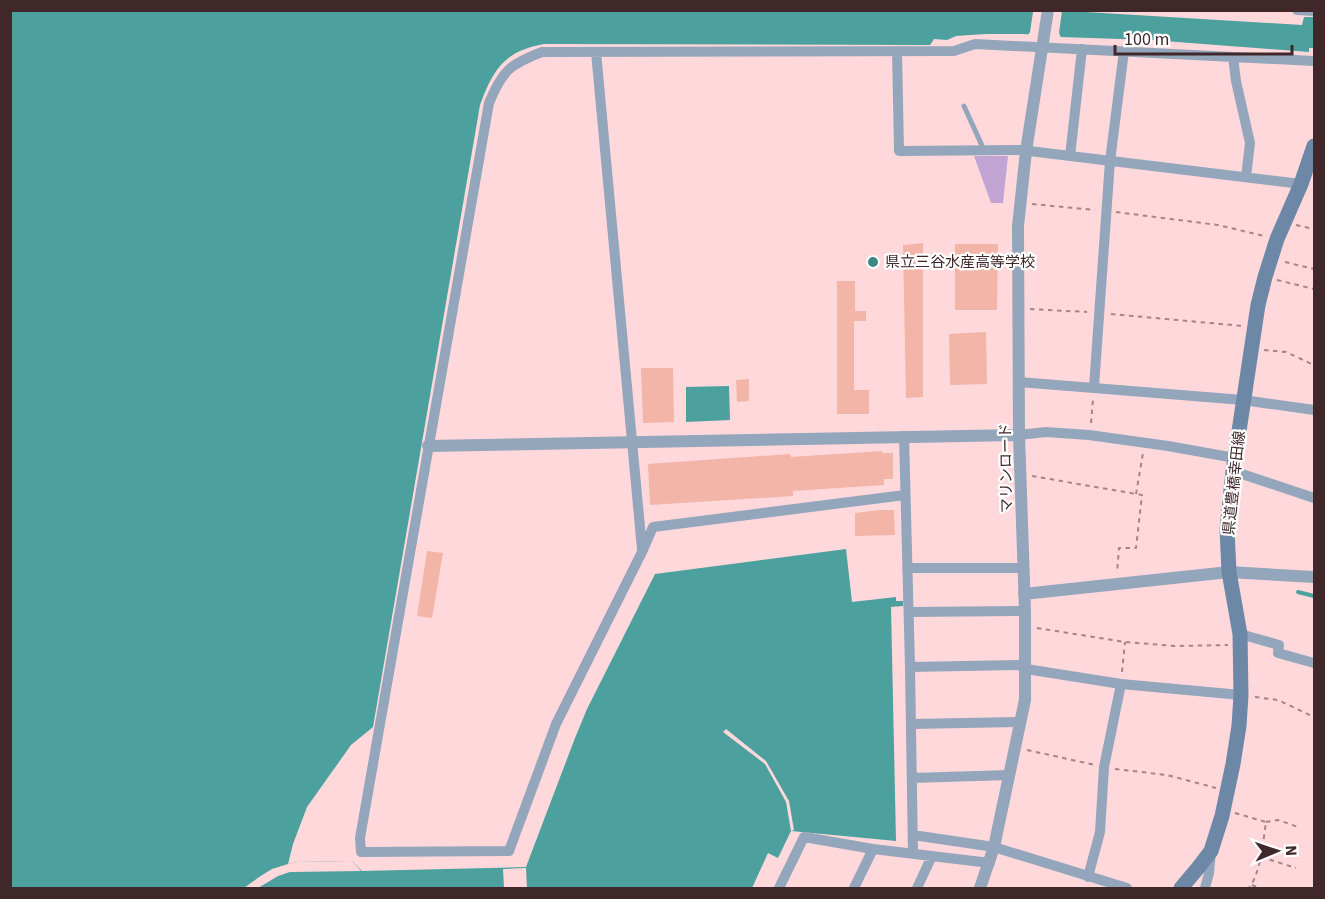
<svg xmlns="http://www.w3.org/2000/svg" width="1325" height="899" font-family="'Source Sans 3','Noto Sans JP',sans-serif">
<rect width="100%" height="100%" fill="#ffd8db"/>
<path fill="#c2a4d4" d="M 974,156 L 1008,156 L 1003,203 L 991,203 Z"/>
<path fill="#4ca09d" d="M 1053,10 L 1302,25 L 1304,17 L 1314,17 L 1314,48 L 1309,48 L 1309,52 L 1151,40 L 1060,37 L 1023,34 L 985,34 L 956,36 L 947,40 L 934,39 L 930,45 L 544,44 C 504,51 493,70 480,105 L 373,727 L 351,745 L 307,807 L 293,844 L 288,864 L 298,862 L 352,861 L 362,871 L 526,867 L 575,738 L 587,709 L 655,574 L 846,549 L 852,602 L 896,597 L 896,601 L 903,601 L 903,606 L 891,607 L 896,841 L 791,831 L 778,858 L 768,853 L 752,888 L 11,888 L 10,11 Z
M 729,386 L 730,420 L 686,422 L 686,387 Z"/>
<path fill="#ffd8db" d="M 1033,12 L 1033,11 L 1062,11 L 1059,33 L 1062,40 L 1027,37 L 1030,32 Z
M 726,729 L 766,761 L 789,801 L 794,830 L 791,831 L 786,802 L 765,764 L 723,732 Z
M 352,861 L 361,871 L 290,872 L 278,876 L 258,888 L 244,888 L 259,877 L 272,869 L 288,864 L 298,862 Z
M 526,868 L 527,888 L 504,888 L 503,869 Z"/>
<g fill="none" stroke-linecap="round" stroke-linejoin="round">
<path stroke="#4ca09d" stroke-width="4" d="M 1298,592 L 1314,596"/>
</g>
<path fill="#f2b5a8" d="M 923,243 L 923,397 L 906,398 L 903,245 Z
M 955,244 L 998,244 L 997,310 L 955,310 Z
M 837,281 L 855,281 L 855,311 L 866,311 L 866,321 L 854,321 L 854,390 L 869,390 L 869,414 L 837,414 Z
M 986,332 L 987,384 L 950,385 L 949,334 Z
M 641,368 L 673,368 L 674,422 L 643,423 Z
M 749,379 L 749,401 L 737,402 L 736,380 Z
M 882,451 L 882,453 L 893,453 L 893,479 L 884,479 L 884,485 L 793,491 L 793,496 L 650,505 L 648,464 L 790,454 L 791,457 Z
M 879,510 L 894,510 L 895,535 L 855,536 L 855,513 Z
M 427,551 L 443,553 L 432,618 L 417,616 Z"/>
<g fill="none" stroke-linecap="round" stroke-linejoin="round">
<path stroke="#a58588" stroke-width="2" stroke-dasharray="4.5 4.5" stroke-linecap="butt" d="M 1032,204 L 1095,210
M 1116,212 L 1218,225 L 1264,236
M 1296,225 L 1314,229
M 1285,262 L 1314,269
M 1277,280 L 1314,289
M 1030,309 L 1087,312
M 1111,314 L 1243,326
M 1264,350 L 1286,352 L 1314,365
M 1091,423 L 1093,399
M 1032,476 L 1142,495 L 1136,548 L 1119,548 L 1117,573
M 1136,494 L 1143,453
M 1037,628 L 1125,642 L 1175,646 L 1228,645
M 1122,672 L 1125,642
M 1255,697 L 1278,700 L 1314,717
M 1027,750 L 1095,765
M 1115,769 L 1167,775 L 1216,788
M 1235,813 L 1266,822 C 1263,842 1261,872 1249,888
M 1266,822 L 1278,820 L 1298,827
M 1261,857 L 1296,868
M 1252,885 L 1259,888"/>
<path stroke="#94a6bb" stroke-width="5" d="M 964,106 L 984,150"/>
<path stroke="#94a6bb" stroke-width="10" d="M 1297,10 L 1314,11
M 897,51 L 899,151 L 1021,150 L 1301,184
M 596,52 L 642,549
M 1233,57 L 1236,81 L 1250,143 L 1246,177
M 1070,156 L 1082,49
M 1019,382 L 1243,400 L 1314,410
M 1094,387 L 1110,161 L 1124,51
M 1019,435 L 1046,432 L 1089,435 L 1168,446 L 1235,458
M 904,436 L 910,667 L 913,854
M 1233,471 L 1314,498
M 905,495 L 653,527 L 642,552 L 556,724 L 509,851 L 361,852 L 360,838 L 489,103 C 502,71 510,64 542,52 L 954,51 L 975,44 L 1314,61
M 907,568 L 1023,568
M 909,612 L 1025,611
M 1240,634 L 1279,645 L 1278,653 L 1314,663
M 910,667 L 1025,665
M 1026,669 L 1121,684 L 1241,695
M 911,724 L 1020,722
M 912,778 L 1009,775
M 913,835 L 994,847 L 1127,888
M 1088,877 L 1100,832 L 1104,767 L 1121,684
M 779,888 L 804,837 L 873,849 L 990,863
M 854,888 L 873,849
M 917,888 L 932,856
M 1205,888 L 1209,873 L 1211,851"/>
<path stroke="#94a6bb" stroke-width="12" d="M 428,446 L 1019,435
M 1024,594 L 1229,572 L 1314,577
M 980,888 L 994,847 L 1025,700 L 1025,611 L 1019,435 L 1018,226 L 1026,151 L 1048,10"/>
<path stroke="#6d88a6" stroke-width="15" d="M 1181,888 L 1198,868 L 1211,851 L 1222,816 L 1233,764 L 1239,726 L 1241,695 L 1240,634 L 1229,572 L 1227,529 L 1233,471 L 1258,305 L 1265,277 L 1277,239 L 1301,184 L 1314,146"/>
</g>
<circle fill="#3f8785" stroke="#fff" stroke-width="2" cx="873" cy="262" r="6"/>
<g text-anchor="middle" stroke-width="4.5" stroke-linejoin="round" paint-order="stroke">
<g font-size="15" fill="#3f272a" stroke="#fff" text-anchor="start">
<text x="885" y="267">県立三谷水産高等学校</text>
</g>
<g font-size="15" fill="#3f272a" stroke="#fff">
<text transform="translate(1006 468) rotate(-91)" y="5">マリンロード</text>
<text transform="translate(1234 483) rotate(-84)" y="5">県道豊橋幸田線</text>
</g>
</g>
<rect width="1325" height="899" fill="none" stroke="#3f272a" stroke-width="24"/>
<g transform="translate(1277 851) rotate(88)" stroke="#ffffff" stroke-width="4.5" paint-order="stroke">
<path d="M0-4.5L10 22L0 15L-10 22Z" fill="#3f272a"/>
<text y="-9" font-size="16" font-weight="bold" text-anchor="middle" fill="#3f272a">N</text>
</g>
<path d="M1115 45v9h177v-9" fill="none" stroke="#3f272a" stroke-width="3"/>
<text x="1124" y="45" font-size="18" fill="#3f272a" stroke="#ffffff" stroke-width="4.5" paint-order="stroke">100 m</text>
</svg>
